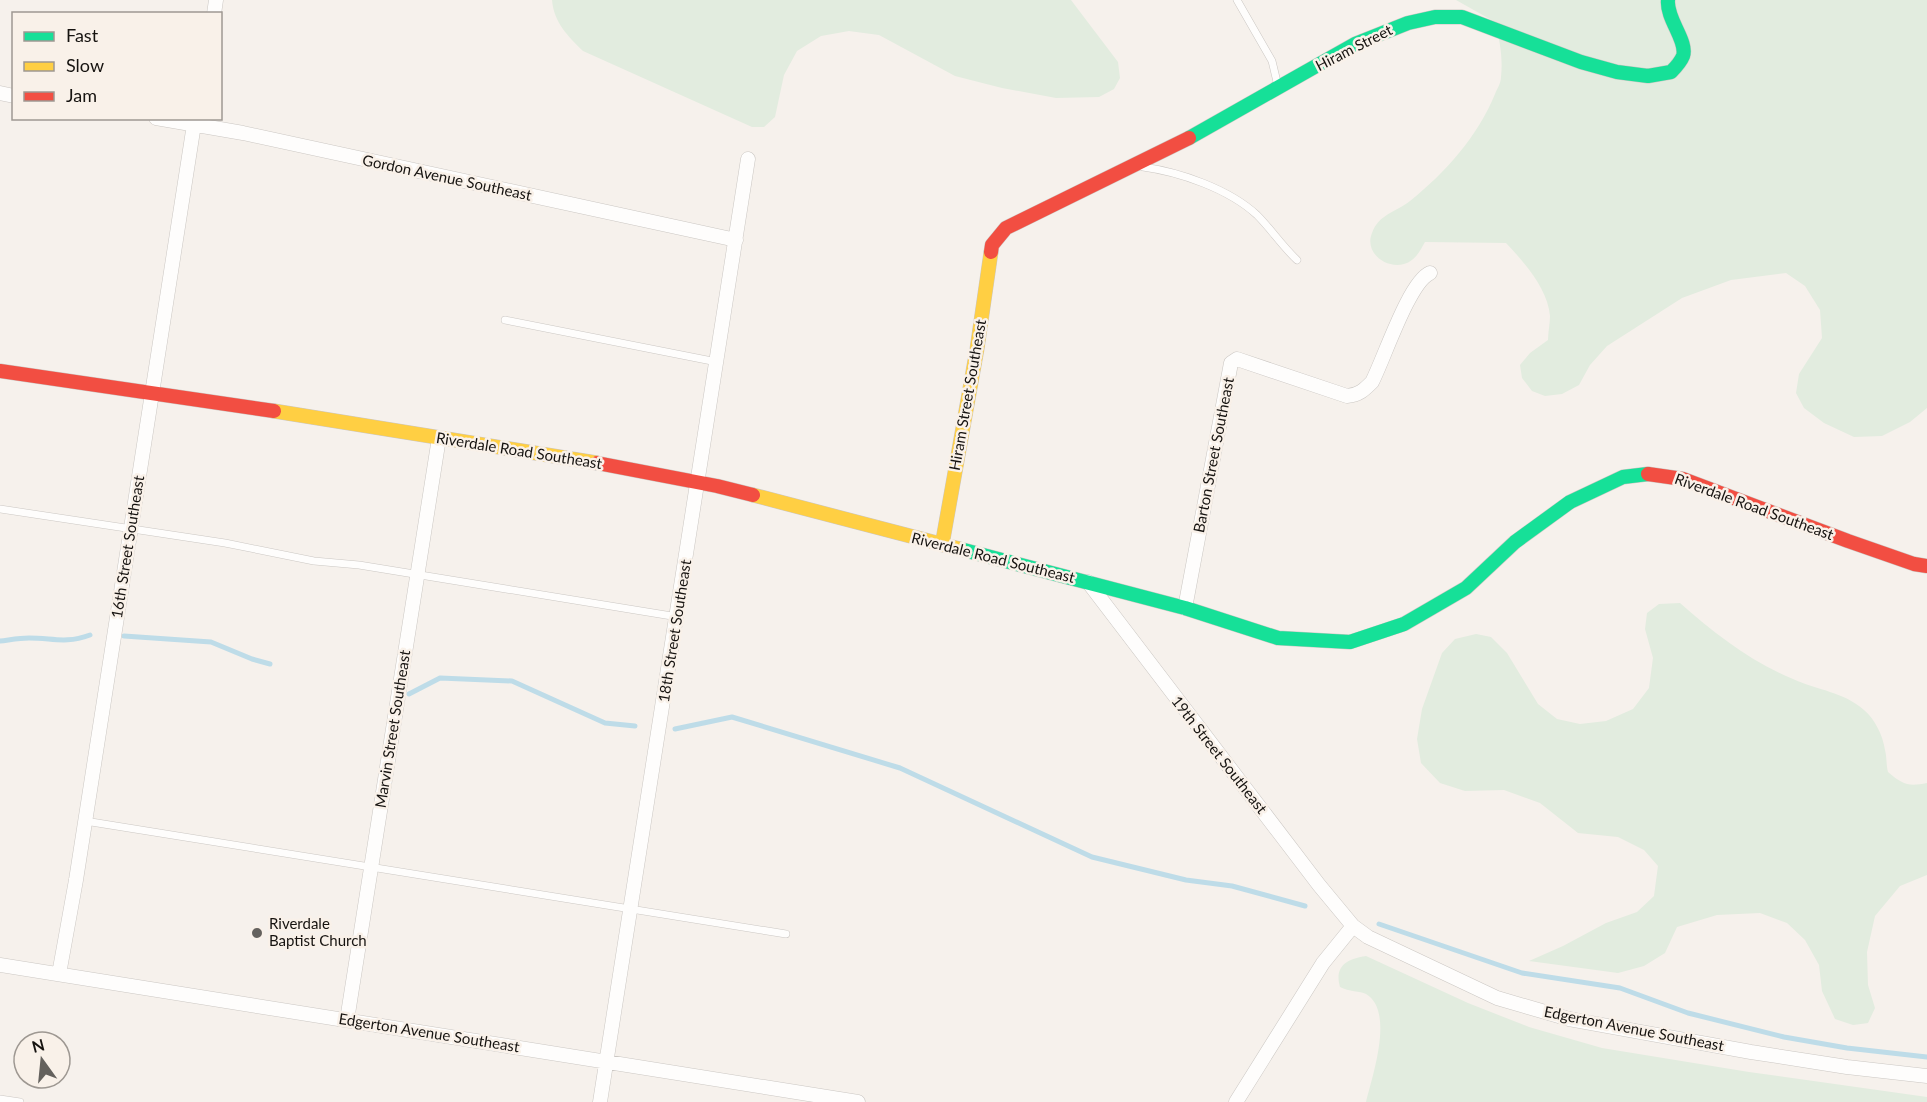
<svg xmlns="http://www.w3.org/2000/svg" width="1927" height="1102" font-family="Lato,sans-serif">
<rect width="100%" height="100%" fill="#f6f1ec"/>
<path fill="#e2ecdf" d="M 552,0 L 1071,0 L 1118,62 L 1120,78 L 1114,89 L 1099,97 L 1056,98 L 1002,88 L 955,76 L 879,35 L 849,31 L 821,36 L 797,51 L 784,75 L 775,117 L 764,127 L 752,127 L 583,51 C 568,36 554,23 552,0 Z
M 1456,0 L 1927,0 L 1927,408 L 1910,422 L 1882,436 L 1854,437 L 1824,423 L 1804,408 L 1796,393 L 1799,374 L 1822,338 L 1820,310 L 1805,286 L 1786,273 L 1731,280 L 1682,298 L 1607,346 L 1590,365 L 1579,385 L 1562,394 L 1545,396 L 1532,391 L 1522,378 L 1520,365 L 1530,353 L 1548,340 C 1548,332 1550,324 1550,316 C 1548,289 1524,262 1506,243 L 1425,242 C 1420,251 1415,261 1404,264 C 1385,269 1364,252 1372,233 C 1379,214 1396,212 1410,201 C 1445,173 1478,136 1495,94 C 1497,89 1501,83 1501,77 C 1503,58 1500,41 1495,22 Z
M 1680,603 C 1715,634 1750,661 1793,679 C 1817,690 1844,692 1864,710 C 1875,719 1883,736 1885,750 C 1887,757 1886,765 1888,772 C 1902,784 1908,787 1927,783 L 1927,875 L 1900,886 L 1875,916 L 1867,952 L 1868,985 L 1875,1008 L 1868,1023 L 1853,1025 L 1835,1019 L 1822,991 L 1819,965 L 1805,940 L 1787,923 L 1760,913 L 1717,915 L 1677,927 L 1665,953 L 1644,966 L 1618,973 L 1529,961 L 1563,946 L 1606,923 L 1637,912 L 1654,896 L 1658,866 L 1644,850 L 1618,837 L 1578,833 L 1540,803 L 1504,790 L 1465,791 L 1440,783 L 1421,763 L 1417,739 L 1422,709 L 1442,653 L 1455,639 L 1476,634 L 1491,637 L 1507,653 L 1538,704 L 1557,719 L 1580,724 L 1606,721 L 1633,709 L 1649,688 L 1653,658 L 1645,629 L 1647,613 L 1659,604 Z
M 1366,956 L 1468,1003 L 1529,1027 L 1602,1048 L 1749,1072 L 1927,1097 L 1927,1102 L 1366,1102 C 1372,1077 1395,1011 1366,994 C 1360,991 1349,992 1340,987 C 1334,966 1347,959 1366,956 Z"/>
<g fill="none" stroke-linecap="round" stroke-linejoin="round">
<path stroke="#bedce8" stroke-width="5" d="M 124,636 L 211,642 L 252,659 L 270,664
M 0,641 C 9,640 19,638 29,638 C 53,638 65,644 90,635
M 409,694 L 440,678 L 512,681 L 605,723 L 635,726
M 675,729 L 732,717 L 900,768 L 1092,857 L 1186,880 L 1232,886 L 1305,906
M 1379,924 L 1522,973 L 1620,988 L 1688,1013 L 1784,1037 L 1847,1048 L 1927,1057"/>
<defs>
<path id="lane" d="M 1237,0 L 1272,61 L 1278,86
M 1143,167 C 1180,172 1229,189 1257,215 C 1271,229 1282,246 1297,260
M 505,320 L 717,362
M 0,509 L 225,543 L 314,561 L 359,565 L 678,617
M 85,821 L 786,934
M 0,1099 L 20,1102"/>
<path id="street" d="M 214,14 L 216,0
M 0,93 L 14,96
M 156,118 L 243,133 L 736,240
M 1088,582 L 1319,885 L 1353,926 L 1368,937 L 1497,998 L 1569,1019 L 1751,1052 L 1847,1067 L 1927,1076
M 1185,608 L 1231,363 L 1237,359 L 1347,396 C 1359,395 1364,390 1372,382 C 1384,359 1409,282 1430,273
M 0,965 L 858,1102
M 59,974 L 76,880 L 195,118
M 347,1020 L 439,438
M 600,1102 L 748,159
M 1236,1102 L 1323,963 L 1353,926"/>
<path id="fast" d="M 1189,138 L 1355,44 L 1408,23 L 1435,17 L 1462,17 L 1581,62 L 1617,72 L 1648,76 L 1671,72 C 1675,68 1681,61 1683,56 C 1688,41 1666,19 1668,0
M 960,549 L 1185,608 L 1278,638 L 1350,642 L 1404,624 L 1466,588 L 1515,542 L 1570,502 L 1623,477 L 1648,474"/>
<path id="slow" d="M 274,411 L 597,463
M 753,495 L 960,549
M 942,545 L 977,349 L 991,252"/>
<path id="jam" d="M 991,252 L 992,245 L 1006,228 L 1189,138
M 0,371 L 274,411
M 597,463 L 717,486 L 753,495
M 1648,474 L 1683,479 L 1848,541 L 1914,564 L 1927,566"/>
</defs>
<use href="#lane" stroke="#cbc7c3" stroke-width="8"/>
<use href="#street" stroke="#cbc7c3" stroke-width="15"/>
<use href="#fast" stroke="#cbc7c3" stroke-width="15"/>
<use href="#slow" stroke="#cbc7c3" stroke-width="15"/>
<use href="#jam" stroke="#cbc7c3" stroke-width="15"/>
<use href="#lane" stroke="#fefdfc" stroke-width="7"/>
<use href="#street" stroke="#fefdfc" stroke-width="14"/>
<use href="#fast" stroke="#16e098" stroke-width="14"/>
<use href="#slow" stroke="#ffcf43" stroke-width="14"/>
<use href="#jam" stroke="#f24e42" stroke-width="14"/>
</g>
<circle fill="#64615d" stroke="#f9f1e9" stroke-width="2" cx="257" cy="933" r="6"/>
<g text-anchor="middle" stroke-width="5" stroke-linejoin="round" paint-order="stroke">
<g font-size="15" fill="#161310" stroke="#f9f1e9">
<text transform="translate(1354 48) rotate(-27)" y="5">Hiram Street</text>
<text transform="translate(447 178) rotate(12)" y="5">Gordon Avenue Southeast</text>
<text transform="translate(968 395) rotate(-80)" y="5">Hiram Street Southeast</text>
<text transform="translate(519 451) rotate(9)" y="5">Riverdale Road Southeast</text>
<text transform="translate(1214 455) rotate(-79)" y="5">Barton Street Southeast</text>
<text transform="translate(1754 507) rotate(20)" y="5">Riverdale Road Southeast</text>
<text transform="translate(128 547) rotate(-81)" y="5">16th Street Southeast</text>
<text transform="translate(993 558) rotate(14)" y="5">Riverdale Road Southeast</text>
<text transform="translate(675 631) rotate(-81)" y="5">18th Street Southeast</text>
<text transform="translate(393 729) rotate(-81)" y="5">Marvin Street Southeast</text>
<text transform="translate(1219 755) rotate(52)" y="5">19th Street Southeast</text>
<text transform="translate(1634 1029) rotate(11)" y="5">Edgerton Avenue Southeast</text>
<text transform="translate(429 1033) rotate(9)" y="5">Edgerton Avenue Southeast</text>
</g>
<g font-size="15" fill="#161310" stroke="#f9f1e9" text-anchor="start">
<text x="269" y="929">Riverdale<tspan x="269" dy="17">Baptist Church</tspan></text>
</g>
</g>
<rect x="12" y="12" width="210" height="108" fill="#f9f1e9" stroke="#9e9892" stroke-width="1.5"/>
<rect x="24" y="32" width="30" height="9" fill="#16e098" stroke="#9e9892" stroke-width="1.5"/>
<text x="66" y="42" font-size="18" fill="#161310">Fast</text>
<rect x="24" y="62" width="30" height="9" fill="#ffcf43" stroke="#9e9892" stroke-width="1.5"/>
<text x="66" y="72" font-size="18" fill="#161310">Slow</text>
<rect x="24" y="92" width="30" height="9" fill="#f24e42" stroke="#9e9892" stroke-width="1.5"/>
<text x="66" y="102" font-size="18" fill="#161310">Jam</text>
<g transform="translate(42 1060) rotate(345)"><circle r="28" fill="#f9f1e9" stroke="#9e9892" stroke-width="1.5"/>
<path d="M0-4.5L10 22L0 15L-10 22Z" fill="#64615d"/>
<text y="-9" font-size="16" font-weight="bold" text-anchor="middle" fill="#161310">N</text>
</g>
</svg>
